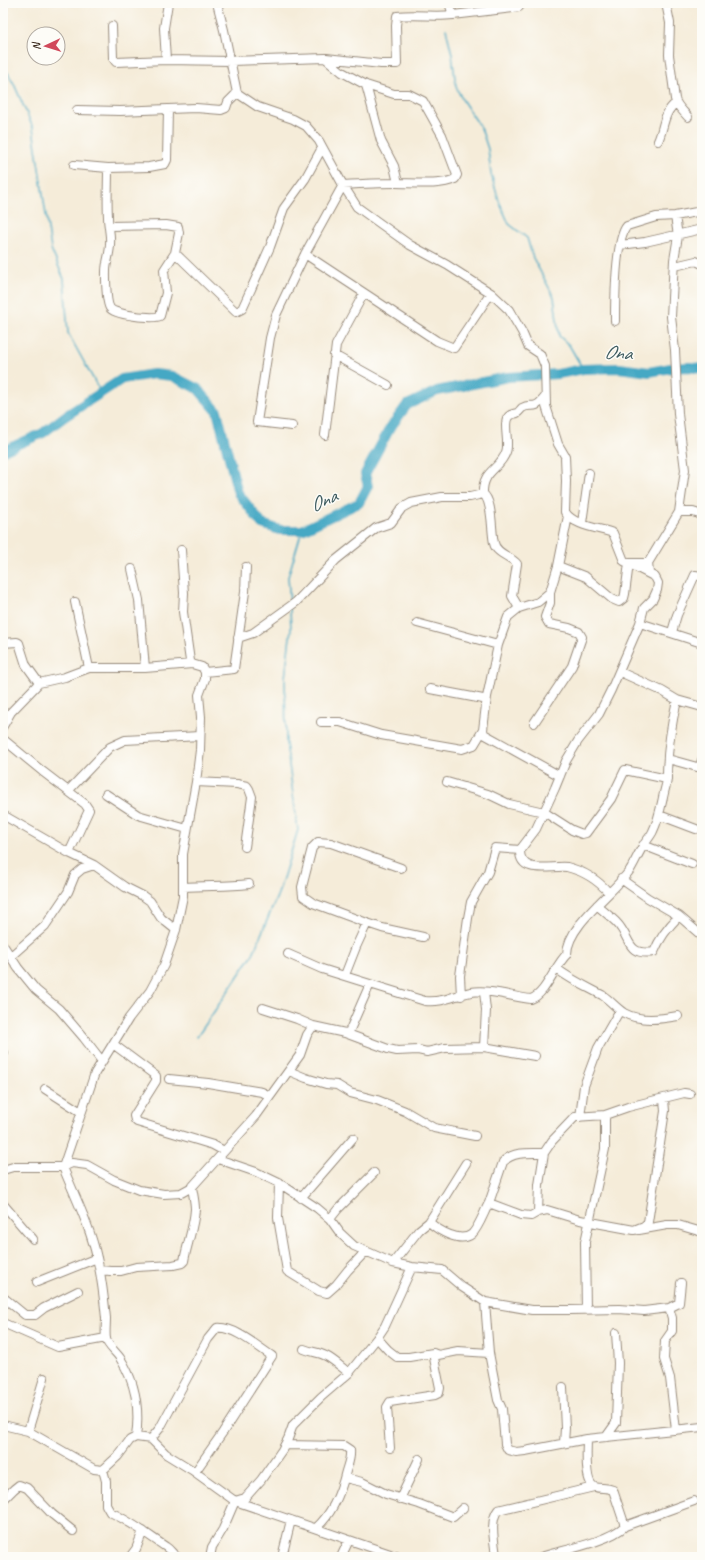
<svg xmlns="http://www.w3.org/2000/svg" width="705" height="1560" font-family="Caveat,sans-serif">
<rect width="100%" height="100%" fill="#fdfcf7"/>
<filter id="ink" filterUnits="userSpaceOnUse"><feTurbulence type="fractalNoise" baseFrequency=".025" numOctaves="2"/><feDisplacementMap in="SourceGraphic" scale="8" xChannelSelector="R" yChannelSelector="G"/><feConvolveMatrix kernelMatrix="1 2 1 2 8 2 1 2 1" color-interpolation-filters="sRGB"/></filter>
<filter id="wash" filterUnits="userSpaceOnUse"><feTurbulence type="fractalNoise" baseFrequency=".012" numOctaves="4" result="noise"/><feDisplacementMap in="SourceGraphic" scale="16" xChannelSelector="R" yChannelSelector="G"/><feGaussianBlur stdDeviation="0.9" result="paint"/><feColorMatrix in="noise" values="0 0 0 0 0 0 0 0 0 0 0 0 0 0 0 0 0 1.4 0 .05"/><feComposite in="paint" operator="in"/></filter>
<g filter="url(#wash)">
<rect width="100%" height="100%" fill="#f5ecd9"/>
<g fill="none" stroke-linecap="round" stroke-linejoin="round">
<path stroke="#44a8c4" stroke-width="1.5" d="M 446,29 L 452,54 L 456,87 L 463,101 L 481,128 L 488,149 L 491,174 L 499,201 L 509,224 L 527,238 L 533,258 L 554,297 L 559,336 L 569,345 L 583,369
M 3,65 L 14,84 L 33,128 L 51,249 L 64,279 L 68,333 L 101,393
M 290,604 L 288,577 L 302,530
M 197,1037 L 253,954 L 278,894 L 298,830 L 286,743 L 285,678 L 291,629 L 290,609"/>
<path stroke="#44a8c4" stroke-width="10" d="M 3,451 L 43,433 L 64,417 L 122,379 L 154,374 L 172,376 L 198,389 L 217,411 L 238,493 L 262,524 L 280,530 L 302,530 L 359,503 L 368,486 L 365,474 L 390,428 L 407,405 L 437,391 L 508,377 L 558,374 L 583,369 L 619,368 L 649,372 L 671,368 L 690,367 L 702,369"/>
</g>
</g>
<g filter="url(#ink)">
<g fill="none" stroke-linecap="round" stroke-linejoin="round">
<defs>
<path id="minor" d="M 217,3 L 224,30 L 237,93 L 258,107 L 293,119 L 306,126 L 319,141 L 343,185 L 357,207 L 410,245 L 447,265 L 491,293 L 509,310 L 522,332 L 528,346 L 540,354 L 545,366 L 546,406 L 558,444 L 565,456 L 566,481 L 565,512 C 574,526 599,528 613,533 L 624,561 L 655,577 L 658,583 L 657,590 L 653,599 L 644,608 L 640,623 L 611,690 L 599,714 L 578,741 L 566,761 L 555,788 L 536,829 L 520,850
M 449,3 L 453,15 L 513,8 L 519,7 L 521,3
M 666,3 L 670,23 L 669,55 L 675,99 C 676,105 684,112 688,117
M 112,26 L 113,58 L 116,62 L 166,60 L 231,61 L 325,58 L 342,72 L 366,85 L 394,94 L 409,94 L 423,101 L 442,135 L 457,175 L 455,179 C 440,186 413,183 396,183 C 378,183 360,184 343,185 L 305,254 L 276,315 L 270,338 L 257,422 L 292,426
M 326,58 L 381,64 L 397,64 L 396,26 L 397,16 C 416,14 435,17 453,15
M 166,60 L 164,28 L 168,3
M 366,85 L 381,141 L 394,166 L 398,183
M 77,110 L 120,111 L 168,109
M 658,141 C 664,129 663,112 676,103
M 74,165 L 108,168 L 149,167 L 165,164 L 167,160 L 168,109 L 196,108 L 221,110 L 226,108 L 228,102 L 237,93
M 108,168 C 108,184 107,201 108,217 C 108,226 111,235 110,244 C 110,251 108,257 107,263 C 105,270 106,303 110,308 C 114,315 153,319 160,316 L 166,293 L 164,270 L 175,253 L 179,233 L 178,227 L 166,225 L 109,226
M 620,245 L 645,242 L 702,229
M 175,253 L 236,312 L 242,309 L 270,247 L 284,208 L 305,179 L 322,148
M 305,254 L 437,341 L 454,348 L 491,293
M 674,264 L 675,266 L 696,261 L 702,264
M 615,321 C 615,302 615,239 627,226 L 656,217 L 675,216 L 702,211
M 334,355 L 388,385
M 325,435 L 336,345 L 364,293
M 679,512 L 693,512 L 702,515
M 582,523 L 589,473
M 558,566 L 586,577 L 612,599 L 619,602 L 624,598 L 625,594 L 629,563 L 648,563
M 132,569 L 139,600 L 145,668
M 649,573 L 648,563 L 679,512 L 685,470 L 678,414 L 675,350 L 671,317 L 674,260 L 678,236 L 675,216
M 75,602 L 89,668
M 519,608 L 512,596 L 517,564 C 511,556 496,554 494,543 C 491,531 493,500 483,494 C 482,470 500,470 506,452 C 510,443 502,422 509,416 C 511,414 514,414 517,413 C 519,412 520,410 522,408 C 532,402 533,412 545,397
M 417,623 L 498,645
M 640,623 L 702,643
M 672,632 L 677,615 L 695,575 L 702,576
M 238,638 L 253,633 L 296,602 L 336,560 L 376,528 L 391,523 L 402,508 L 411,503 L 442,497 L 470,497 L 483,494
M 3,643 L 17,642 L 19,643 L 26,665 L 39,683
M 205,672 L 234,669 L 245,592 L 246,567
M 620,672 L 662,691 L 677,700 L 702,707
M 430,689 L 483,699 L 487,697 L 498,645 L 508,617 L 519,608 L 538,602 L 550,592 L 558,566 L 568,516
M 487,697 L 483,730 L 484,734 L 560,776
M 321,722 L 340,722 L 381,735 L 462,749 L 474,745 L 483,730
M 534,723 L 572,666 L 582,637 L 579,632 L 569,628 L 549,624 L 545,617 L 550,603 L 550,592
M 3,726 L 11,712 L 39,683 L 65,677 L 89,668 L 145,668 L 192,664
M 3,739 L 42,771 L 85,804 L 89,810 L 69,853
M 668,759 L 697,767 L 700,766 L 702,760
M 196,782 L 237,784 L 247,786 L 249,789 L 252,797 L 245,847
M 447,782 L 488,794 L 509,804 L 544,812 L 572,830 L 582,834 L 586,833 L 611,799 L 625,770 L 667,779
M 68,791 L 110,747 L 125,740 L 200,736
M 106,794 L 138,815 L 187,829
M 3,815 L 69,853 L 94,865 L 125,887 L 143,896 L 150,901 L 161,918 L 176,930
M 659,815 L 696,829
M 643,845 L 692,864
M 520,850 C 519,876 553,865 567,867 C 583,871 598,880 609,893
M 183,887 C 205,885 227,887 249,884
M 597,905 C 603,911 610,916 616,922 C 632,938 625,956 654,952 C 660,937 668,927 679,916 L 648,898 L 621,879
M 679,916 L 702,936
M 367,923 L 313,903 L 303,896 L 302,887 L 312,848 L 318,842 L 331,843 L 401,868
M 3,945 L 18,968 L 36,990 L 59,1009 L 84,1038 L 101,1060
M 288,954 L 322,969 L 370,984
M 11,956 L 45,926 L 68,892 L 75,875 L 82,869 L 94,865
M 557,969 C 571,980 587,987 602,995 C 610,1000 616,1008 624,1013 C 640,1022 661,1019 678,1016
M 345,975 L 356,947 L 367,923 L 382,928 L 423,937
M 461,996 L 460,976 L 468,918 L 471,902 L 488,872 L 495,848 L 520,850
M 263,1008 L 297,1019 L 313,1026
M 345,1033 L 388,1049 L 397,1051 L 418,1050 L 427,1052 L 445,1048 L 484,1047 L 535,1056
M 113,1044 L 156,1076 L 156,1081 L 134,1116 L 135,1120 L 137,1122 L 213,1145 L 224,1151
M 484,1047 L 486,1010 L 484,992
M 3,1054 L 4,1053
M 289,1071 L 306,1078 L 326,1084 L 337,1085 L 350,1093 L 377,1100 L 405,1111 L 434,1128 L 475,1136
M 169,1079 L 208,1083 L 262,1092 L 270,1096
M 45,1089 L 81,1112
M 580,1117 L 584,1086 L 598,1048 L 620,1010
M 218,1159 L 256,1172 L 279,1183 L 317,1208 L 330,1219 L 340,1233 L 354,1246 L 393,1263 L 412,1267 L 442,1270 L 462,1287 L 485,1302 L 532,1310 L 570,1310 L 619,1309 L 644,1311 L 669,1308 L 679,1303 L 681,1283
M 3,1170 L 13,1167 L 63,1167 L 72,1163 L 87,1165 L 114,1180 L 139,1190 L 164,1194 L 181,1193 L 192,1187 L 256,1116 L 300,1055 L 307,1035 L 313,1026 L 345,1033 L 349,1032 L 370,984 L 425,1001 C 443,1003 455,995 471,992 C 491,989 512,997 531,999 C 546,994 555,965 567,954 C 567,925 614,893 630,870 C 635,862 638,854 643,846 C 646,841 651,836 653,831 C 659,819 661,806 664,793 C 665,788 667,783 667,778 C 667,752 671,726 677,700
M 279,1183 L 278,1218 L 287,1271 L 319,1291 L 327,1293 L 336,1285 L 348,1270 L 366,1251
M 301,1198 L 353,1138
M 489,1203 L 503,1162 C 513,1151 530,1153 544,1153 L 552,1141 L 575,1117 L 605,1115 L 628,1107 L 684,1093 L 690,1094
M 3,1204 L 33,1239
M 538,1212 L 539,1185 L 544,1153
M 330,1219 L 338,1209 L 374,1173
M 429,1222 L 466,1163
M 639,1230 L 667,1225 L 678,1225 L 702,1232
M 393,1263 L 419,1230 L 429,1222 C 438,1230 460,1244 472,1234 C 479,1227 484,1212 489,1203 L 521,1215 L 531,1216 L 538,1212 L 547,1210 L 580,1220 L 634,1230 L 644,1226 L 648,1222 L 665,1111 L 664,1099
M 100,1270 L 110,1271 L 121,1271 L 136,1267 L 173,1265 L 182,1263 L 184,1261 C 187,1244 194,1227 195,1209 C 195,1202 193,1194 192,1187
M 37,1282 L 97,1258
M 3,1297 L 25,1315 L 35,1315 L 44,1308 L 78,1291
M 485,1302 L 489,1353 L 498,1400 L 502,1409 L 505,1444 L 508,1450 L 516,1452 L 525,1451 L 587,1439 L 702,1427
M 669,1308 L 672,1318 L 672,1331 L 665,1341 L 664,1359 L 670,1378 L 676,1430
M 586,1310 L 585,1242 L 605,1149 L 605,1115
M 3,1323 L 58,1347 L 106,1338
M 377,1338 L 388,1350 L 397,1357 L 409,1357 L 433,1353 L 438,1355 L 458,1351 L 489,1353
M 304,1349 C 311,1352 319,1352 326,1356 C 334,1360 341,1367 349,1373
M 563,1387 L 565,1428 L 564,1443
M 3,1425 L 28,1431 L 94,1469 L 103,1470 L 118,1456 L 130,1440 L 136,1437 L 151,1439 L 160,1428 L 208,1339 L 217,1328 C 234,1326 258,1347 272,1356 L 223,1432 L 195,1472
M 28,1431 L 44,1378
M 136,1437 C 140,1408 136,1383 120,1358 C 116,1352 107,1345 106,1339 C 105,1333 106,1325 106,1318 C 104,1298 102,1278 97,1258 C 90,1226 75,1197 63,1167 L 95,1073 L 129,1018 L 150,991 L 164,965 L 176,930 L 183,896 L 183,854 L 196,782 L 200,750 L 201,717 L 199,695 L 205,679 L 205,672 L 202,667 L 192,664 L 190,661 L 183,612 L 184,593 L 181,550
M 606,1437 L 616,1423 L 618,1363 L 616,1333
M 151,1439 L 166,1454 L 192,1470 L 235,1501 L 399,1557
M 285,1445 L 344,1446 L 350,1450 C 351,1458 348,1464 346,1471 C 341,1492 332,1514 316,1528
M 390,1448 L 387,1407 L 390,1402 L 435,1395 L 439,1393 L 440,1388 L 433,1353
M 103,1470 L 106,1481 L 106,1505 L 110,1512 C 130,1521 148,1535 166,1547 C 171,1550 172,1554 177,1557
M 345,1478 L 362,1482 L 386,1494 L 419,1504 L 453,1517 L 463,1508
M 400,1499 L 419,1459
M 3,1500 L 14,1489 L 19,1485 L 27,1488 L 52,1514 L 73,1531
M 625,1526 L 694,1501
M 130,1557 L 136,1549 L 143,1531
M 210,1557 L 212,1547 L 223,1529 L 235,1501 L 245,1498 L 261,1480 L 282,1450 L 288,1439 L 293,1425 L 321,1397 L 349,1373 L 377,1338 L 385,1326 L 412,1267
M 282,1557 L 291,1520
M 341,1557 L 349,1540
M 496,1557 C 495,1544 489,1521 498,1510 L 594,1487
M 541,1557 C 564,1550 608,1542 625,1526 L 613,1490 C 606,1487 601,1489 595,1487 C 584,1483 587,1449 587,1439"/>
</defs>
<use href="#minor" stroke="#988b7c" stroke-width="10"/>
<use href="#minor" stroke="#fff" stroke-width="8"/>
</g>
</g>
<g text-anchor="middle" stroke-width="3" stroke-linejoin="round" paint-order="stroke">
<g font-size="20" font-style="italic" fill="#3f5c60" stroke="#fdfcf7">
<text transform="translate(618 352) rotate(3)" y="7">Ona</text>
<text transform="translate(323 500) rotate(-25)" y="7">Ona</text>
</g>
</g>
<rect width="705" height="1560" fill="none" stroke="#fdfcf7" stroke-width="16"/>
<g transform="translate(46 46) rotate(266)"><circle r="19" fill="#fdfcf7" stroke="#afa8a0"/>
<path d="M0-3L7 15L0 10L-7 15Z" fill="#d1495b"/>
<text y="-6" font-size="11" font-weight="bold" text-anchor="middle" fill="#3b2a1e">N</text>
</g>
</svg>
